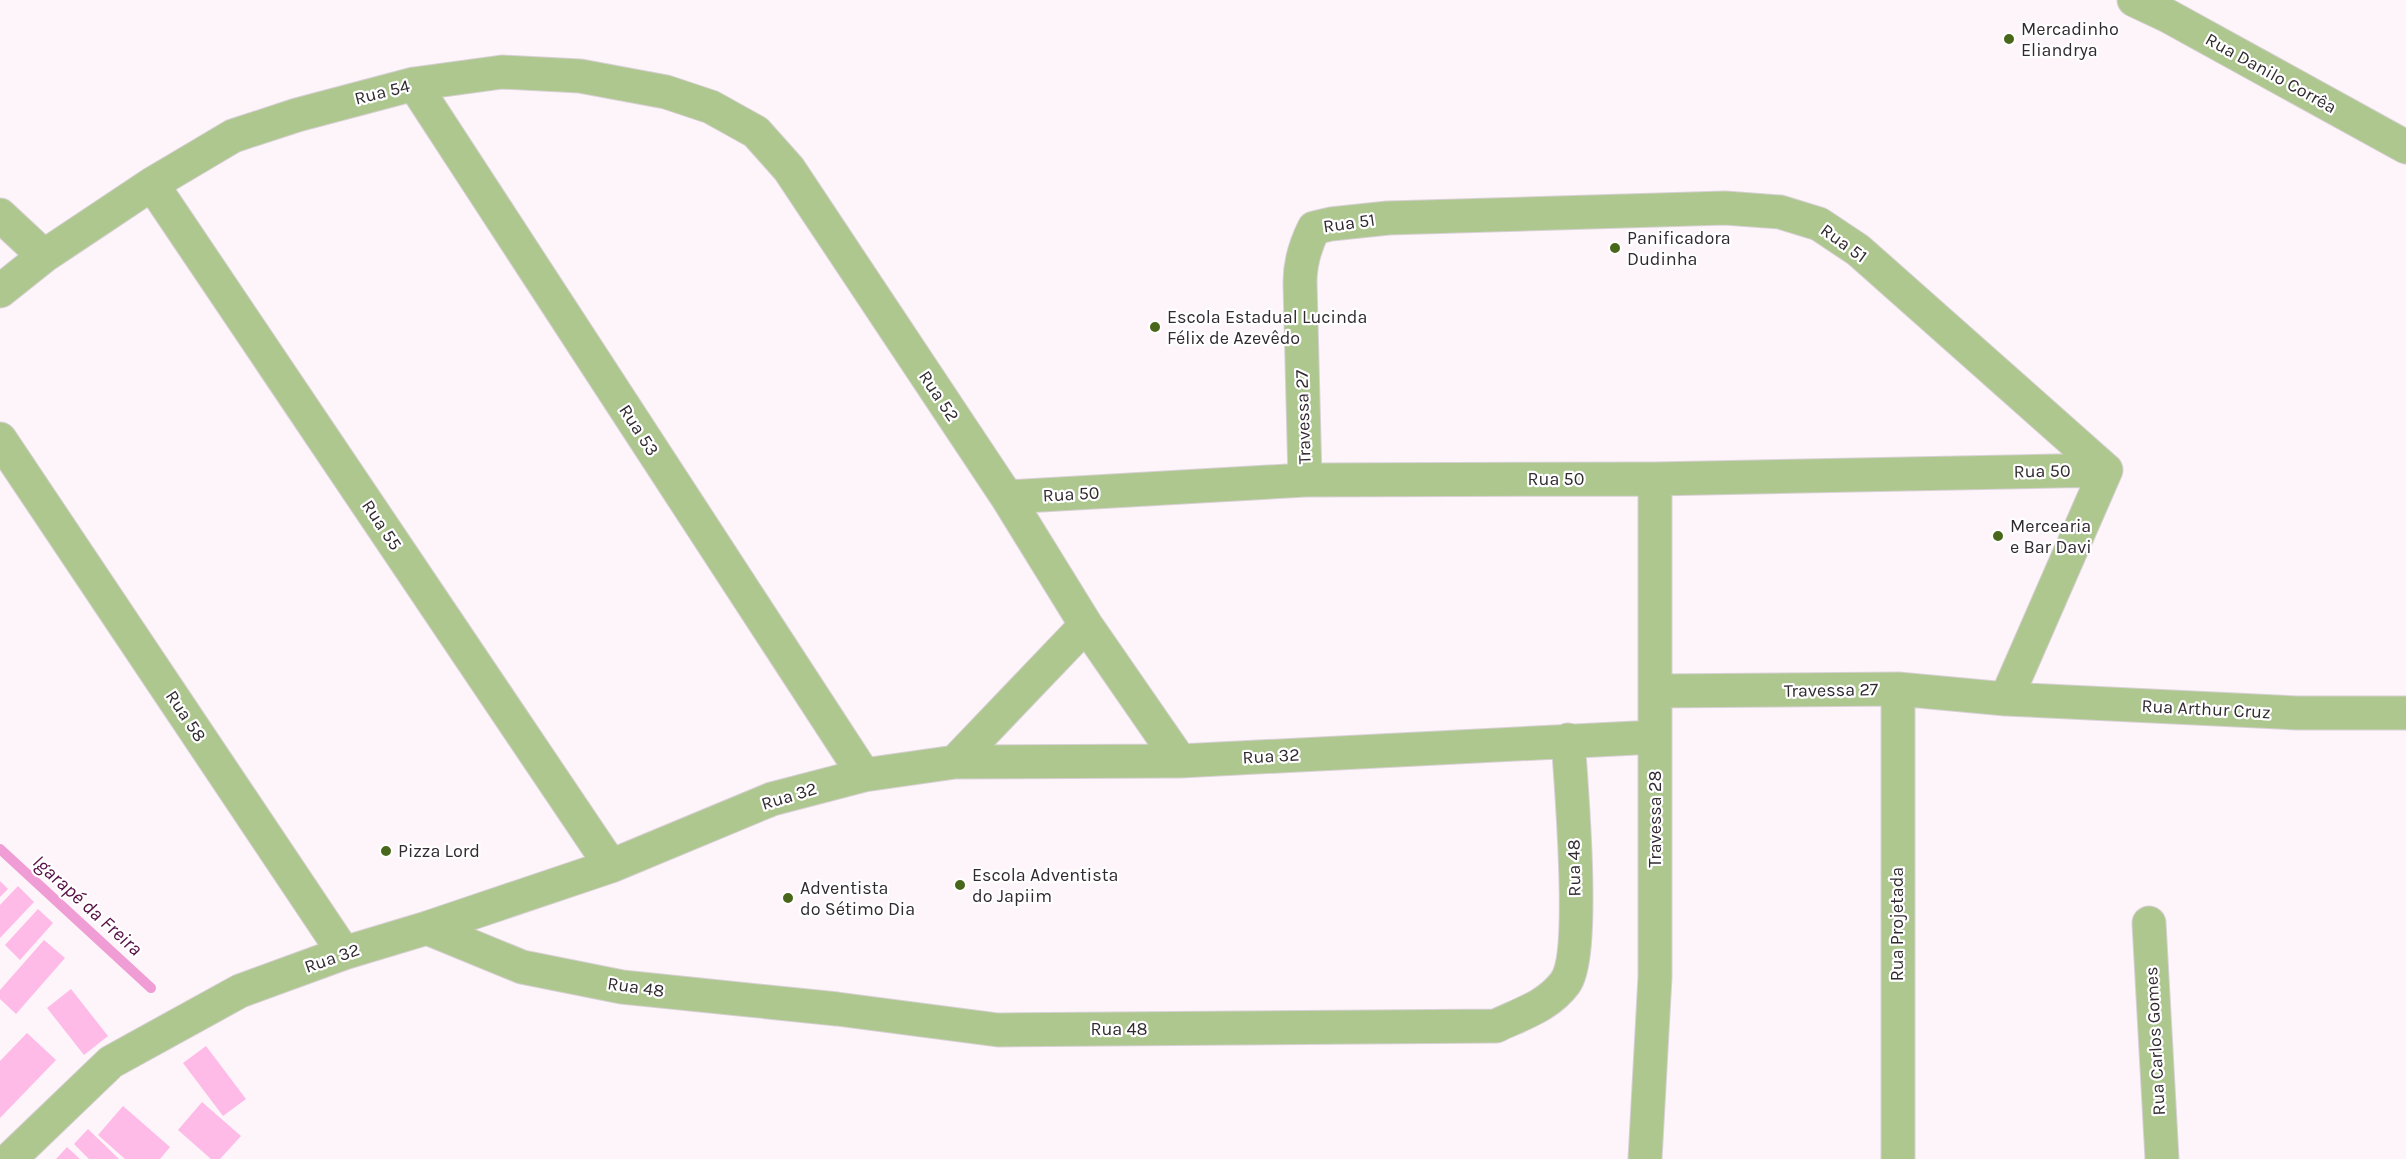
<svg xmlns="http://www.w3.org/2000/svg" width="2406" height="1159" font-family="Karla,sans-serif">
<rect width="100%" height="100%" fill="#fdf5fa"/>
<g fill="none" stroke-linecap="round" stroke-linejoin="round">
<path stroke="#ef9dd4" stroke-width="10" d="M 0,849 L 151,988"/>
</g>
<path fill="#ffbbe7" d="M 0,881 L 8,889 L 0,897 Z
M 18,886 L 34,902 L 0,938 L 0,905 Z
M 38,909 L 53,923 L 20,960 L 5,945 Z
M 44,940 L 65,958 L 16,1014 L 0,999 L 0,990 Z
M 71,989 L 108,1036 L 84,1055 L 47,1008 Z
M 27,1033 L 56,1060 L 0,1118 L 0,1061 Z
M 206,1046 L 246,1099 L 223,1116 L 183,1063 Z
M 202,1102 L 241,1136 L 220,1159 L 211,1159 L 178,1130 Z
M 123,1106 L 170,1147 L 160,1159 L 125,1159 L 98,1135 Z
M 88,1129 L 119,1159 L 89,1159 L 74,1144 Z
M 67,1147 L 80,1159 L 56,1159 Z"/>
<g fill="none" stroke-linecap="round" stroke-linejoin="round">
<defs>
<path id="minor" d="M 2134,0 L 2168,16 L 2406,147
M 414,84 L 864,775
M 152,184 L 611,866
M 0,215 L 44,256
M 0,291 L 44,256 L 152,184 L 233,136 L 297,115 L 414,84 L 502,72 L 580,76 L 666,92 L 711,107 L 756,132 L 789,169 L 1007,497 L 1086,625 L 1180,761
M 0,439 L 344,953
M 1305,480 L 1300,282 C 1300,262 1305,246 1314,228 L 1331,224 L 1388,218 L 1725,208 L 1780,212 L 1819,224 L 1858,250 L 2106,470
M 1007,497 L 1305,480 L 1655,479 L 2106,470
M 1898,689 L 1898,1159
M 1655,691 L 1898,689 L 2006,699 L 2297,713 L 2406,713
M 2006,699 L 2106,470
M 955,762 L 1086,625
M 2149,923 L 2162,1159
M 427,928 L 522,967 L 622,987 L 837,1009 L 998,1030 L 1496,1026 C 1521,1014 1548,1006 1565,983 C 1586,955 1571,782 1568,740
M 10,1159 L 111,1062 L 240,991 L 344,953 L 427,928 L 611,866 L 772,799 L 864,775 L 955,762 L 1180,761 L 1655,737
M 1645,1159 L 1655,977 L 1655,479"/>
</defs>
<use href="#minor" stroke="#d8d0d5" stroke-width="35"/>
<use href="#minor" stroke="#adc78f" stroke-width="33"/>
</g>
<g fill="#49671b" stroke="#fff" stroke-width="2">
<circle cx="2009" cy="39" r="6"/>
<circle cx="1615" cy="248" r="6"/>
<circle cx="1155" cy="327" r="6"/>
<circle cx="1998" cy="536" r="6"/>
<circle cx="386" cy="851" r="6"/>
<circle cx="960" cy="885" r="6"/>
<circle cx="788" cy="898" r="6"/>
</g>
<g text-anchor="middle" stroke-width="4.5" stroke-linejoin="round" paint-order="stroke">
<g font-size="18" fill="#312a2f" stroke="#fff" text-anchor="start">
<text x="2021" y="35">Mercadinho<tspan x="2021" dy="21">Eliandrya</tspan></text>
<text x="1627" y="244">Panificadora<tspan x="1627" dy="21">Dudinha</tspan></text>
<text x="1167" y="323">Escola Estadual Lucinda<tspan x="1167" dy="21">Félix de Azevêdo</tspan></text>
<text x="2010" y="532">Mercearia<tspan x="2010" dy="21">e Bar Davi</tspan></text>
<text x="398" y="857">Pizza Lord</text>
<text x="972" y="881">Escola Adventista<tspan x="972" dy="21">do Japiim</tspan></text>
<text x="800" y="894">Adventista<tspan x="800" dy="21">do Sétimo Dia</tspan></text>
</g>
<g font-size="18" fill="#312a2f" stroke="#fff">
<text transform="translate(2271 73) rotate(29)" y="6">Rua Danilo Corrêa</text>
<text transform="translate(382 92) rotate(-14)" y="6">Rua 54</text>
<text transform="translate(1349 223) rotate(-8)" y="6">Rua 51</text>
<text transform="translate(1844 243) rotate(36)" y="6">Rua 51</text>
<text transform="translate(939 396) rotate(56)" y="6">Rua 52</text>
<text transform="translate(1303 417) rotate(-92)" y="6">Travessa 27</text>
<text transform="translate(639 430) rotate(57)" y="6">Rua 53</text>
<text transform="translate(2042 471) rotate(-1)" y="6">Rua 50</text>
<text x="1556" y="485">Rua 50</text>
<text transform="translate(1071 494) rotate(-3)" y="6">Rua 50</text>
<text transform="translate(382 525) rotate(56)" y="6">Rua 55</text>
<text transform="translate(1831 690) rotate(-1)" y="6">Travessa 27</text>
<text transform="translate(2206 709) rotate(3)" y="6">Rua Arthur Cruz</text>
<text transform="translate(186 716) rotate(56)" y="6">Rua 58</text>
<text transform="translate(1271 756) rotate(-3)" y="6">Rua 32</text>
<text transform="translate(789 796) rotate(-17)" y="6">Rua 32</text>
<text transform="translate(1655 819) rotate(-90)" y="6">Travessa 28</text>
<text transform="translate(1574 868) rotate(-91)" y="6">Rua 48</text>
<text transform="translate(1897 924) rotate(-90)" y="6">Rua Projetada</text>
<text transform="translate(332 958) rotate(-19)" y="6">Rua 32</text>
<text transform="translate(636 987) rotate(8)" y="6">Rua 48</text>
<text x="1119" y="1035">Rua 48</text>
<text transform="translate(2155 1041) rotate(-93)" y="6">Rua Carlos Gomes</text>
</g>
<g font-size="20" font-style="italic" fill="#570f45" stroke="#fff">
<text transform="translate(88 905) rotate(42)" y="7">Igarapé da Freira</text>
</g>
</g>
</svg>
